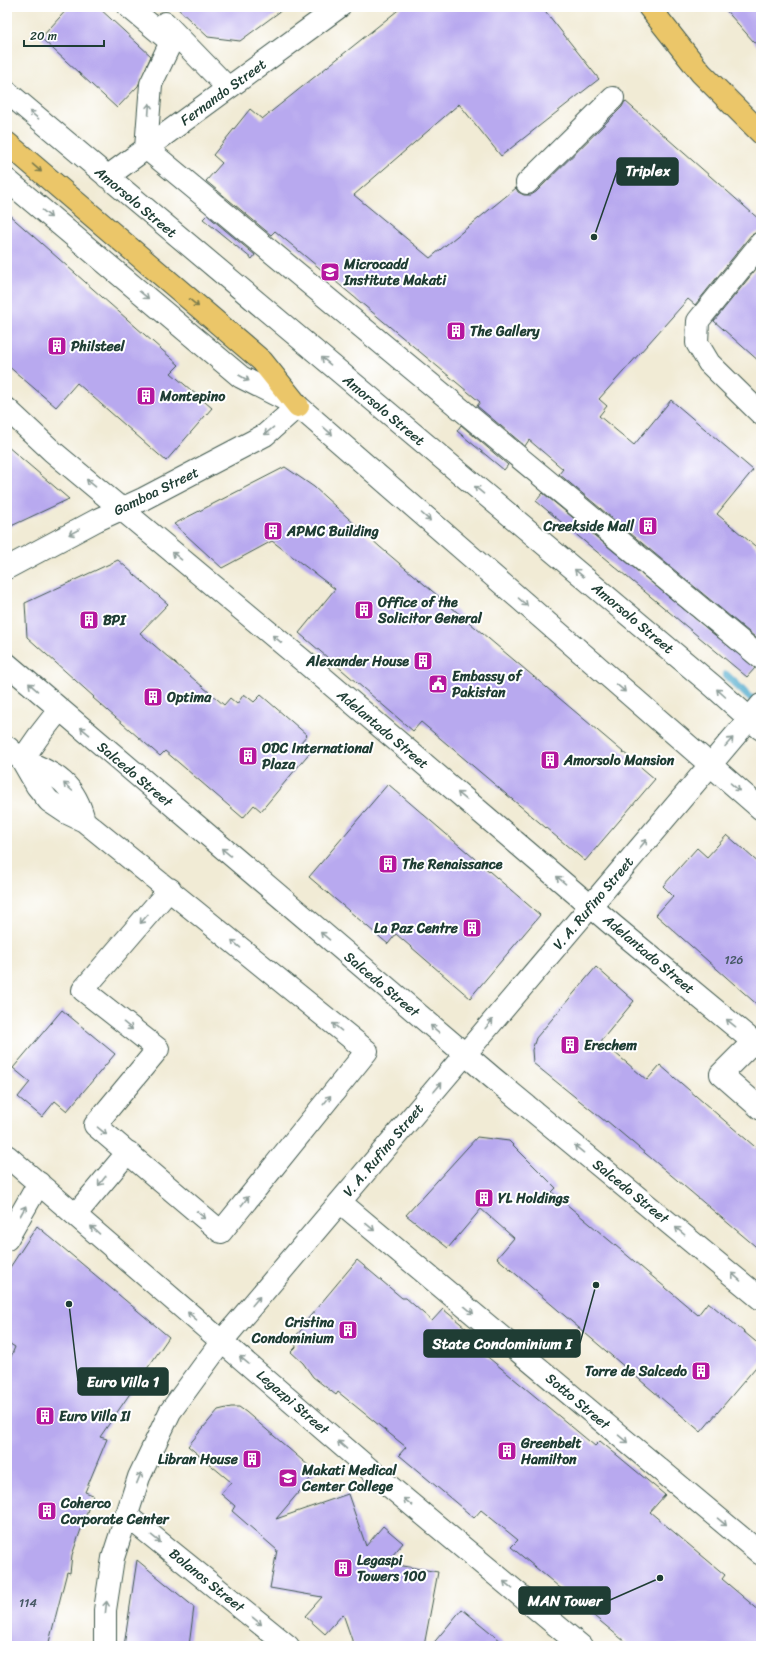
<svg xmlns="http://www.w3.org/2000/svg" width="768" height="1653" font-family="Sriracha,sans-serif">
<rect width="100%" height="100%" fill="#fff"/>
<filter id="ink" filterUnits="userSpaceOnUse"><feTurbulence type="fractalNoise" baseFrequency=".025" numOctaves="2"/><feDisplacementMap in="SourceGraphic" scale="8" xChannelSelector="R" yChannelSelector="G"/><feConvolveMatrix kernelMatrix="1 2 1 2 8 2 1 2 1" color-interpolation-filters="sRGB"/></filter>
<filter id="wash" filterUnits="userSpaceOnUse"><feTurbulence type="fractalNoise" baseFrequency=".012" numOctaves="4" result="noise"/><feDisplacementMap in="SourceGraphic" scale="16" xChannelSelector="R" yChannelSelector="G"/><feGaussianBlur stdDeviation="0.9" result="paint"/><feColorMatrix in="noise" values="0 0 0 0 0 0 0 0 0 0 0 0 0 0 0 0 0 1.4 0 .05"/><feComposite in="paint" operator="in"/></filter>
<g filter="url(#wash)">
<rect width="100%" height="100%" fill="#f1ebd5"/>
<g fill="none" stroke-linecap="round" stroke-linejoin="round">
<path stroke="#4ca9cb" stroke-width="8" d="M 726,675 L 759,706"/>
</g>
<g id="blocks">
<path fill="#b8a9ef" d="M 69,7 L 98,7 L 151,56 L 138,86 L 117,108 L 41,38 Z
M 176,7 L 286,7 L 240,41 L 208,37 Z
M 402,7 L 542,7 L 599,79 L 501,156 L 459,104 L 354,195 L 430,258 L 516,188 L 518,192 L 524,195 L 531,195 L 536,192 L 622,107 L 625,101 L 761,221 L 761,231 L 751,235 L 695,305 L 688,299 L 599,399 L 607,406 L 599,416 L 634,445 L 671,400 L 753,470 L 717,514 L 761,551 L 761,642 L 559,474 L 563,469 L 529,440 L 525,446 L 477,406 L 480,402 L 275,231 L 271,235 L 206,181 L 222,163 L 213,155 L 250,109 L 262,119 Z
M 723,7 L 761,7 L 761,50 Z
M 7,213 L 179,365 L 171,373 L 212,408 L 166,461 L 77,383 L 56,407 L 7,365 Z
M 207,215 L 255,255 L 252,259 L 203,219 Z
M 761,263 L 761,363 L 714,321 Z
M 461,425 L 508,465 L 504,470 L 457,431 Z
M 7,446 L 69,499 L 7,528 Z
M 285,467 L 314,487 L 380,547 L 655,779 L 585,861 L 421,722 L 413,731 L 299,633 L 335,589 L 272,541 L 222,568 L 174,524 Z
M 543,493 L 755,668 L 747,677 L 536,501 Z
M 118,560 L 168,604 L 140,633 L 224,705 L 230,698 L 237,704 L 244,694 L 254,702 L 261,695 L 307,735 L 301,742 L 311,751 L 261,811 L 254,805 L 243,818 L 165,751 L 160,756 L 93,698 L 94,697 L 27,637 L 25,603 Z
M 388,784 L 540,915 L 470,998 L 396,934 L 388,944 L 309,877 Z
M 727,835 L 761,865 L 761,1008 L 656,915 L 673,896 L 663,886 L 697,848 L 707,857 Z
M 596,967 L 634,1001 L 601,1041 L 647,1080 L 660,1065 L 761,1152 L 761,1251 L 607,1121 L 606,1122 L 533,1063 L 532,1050 L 536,1038 Z
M 62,1010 L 115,1054 L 67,1111 L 55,1101 L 42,1117 L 18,1097 L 30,1082 L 13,1068 Z
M 477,1137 L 509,1141 L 556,1188 L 552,1192 L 698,1315 L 708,1302 L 761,1346 L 761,1361 L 701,1432 L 497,1258 L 514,1238 L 481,1209 L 448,1248 L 406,1215 Z
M 37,1226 L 169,1337 L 100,1437 L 107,1439 L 85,1492 L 93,1495 L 72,1555 L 70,1573 L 67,1572 L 48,1646 L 7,1646 L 7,1366 L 15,1347 L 7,1342 L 7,1272 Z
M 357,1260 L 402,1298 L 406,1298 L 432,1321 L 443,1309 L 466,1328 L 460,1334 L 595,1446 L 600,1441 L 665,1495 L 650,1512 L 725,1575 L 722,1579 L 761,1612 L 761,1646 L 630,1646 L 511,1547 L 518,1540 L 481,1510 L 474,1518 L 399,1455 L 406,1447 L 338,1392 L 336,1395 L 313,1377 L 303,1363 L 291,1352 L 296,1347 L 295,1337 L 308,1322 L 306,1321 Z
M 231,1407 L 239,1407 L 246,1412 L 316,1472 L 276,1519 L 348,1494 L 366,1546 L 383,1526 L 403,1543 L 386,1563 L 438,1572 L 424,1646 L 354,1646 L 343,1614 L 325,1634 L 305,1616 L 322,1597 L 270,1588 L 277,1550 L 232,1511 L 235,1506 L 221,1494 L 231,1482 L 188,1446 L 218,1410 Z
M 137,1560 L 194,1607 L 189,1646 L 124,1646 Z
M 462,1609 L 507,1646 L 431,1646 Z"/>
</g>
</g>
<g filter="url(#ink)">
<use href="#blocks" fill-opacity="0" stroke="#3e574c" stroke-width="1"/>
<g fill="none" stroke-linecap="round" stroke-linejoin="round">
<defs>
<path id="minor" d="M 129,7 L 171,42 L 151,84 L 146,148
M 165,23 L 228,88
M 7,92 L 713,686 L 761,729
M 146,148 L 761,658
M 107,177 L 339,7
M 7,180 L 241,377 L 298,406 L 761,809
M 527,183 L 613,98
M 761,243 L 698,321 L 697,343 L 709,363 L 761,414
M 7,409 L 52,451 L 307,664 L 615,927 L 761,1048
M 7,568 L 97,520 L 143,499 L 265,435 L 298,406
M 7,664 L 493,1078 L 761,1299
M 7,747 L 22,760 L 37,786 L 49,801 L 67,813 L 84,821 L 367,1051 L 221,1232 L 95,1125 L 158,1049 L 83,990 L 170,889
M 22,760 C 56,773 76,785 84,821
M 22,760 L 38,737 L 59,710
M 754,1041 L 721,1074 L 761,1109
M 7,1156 L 382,1480 L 581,1646
M 340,1202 L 761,1554
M 76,1214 L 128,1152
M 7,1239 L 39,1183
M 126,1515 L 288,1646
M 105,1646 L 105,1610 L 113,1558 L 139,1477 L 170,1412 L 222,1341 L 761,705"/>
<path id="major" d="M 649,7 L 701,73 L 761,133"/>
<path id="highway" d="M 7,143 L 262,361 L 298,406"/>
</defs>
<use href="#minor" stroke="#3e574c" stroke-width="24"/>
<use href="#major" stroke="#3e574c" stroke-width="24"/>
<use href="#highway" stroke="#3e574c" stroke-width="24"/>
<use href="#minor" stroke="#fff" stroke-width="22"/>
<use href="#major" stroke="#ebc669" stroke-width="22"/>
<use href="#highway" stroke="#ebc669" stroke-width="22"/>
</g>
<defs><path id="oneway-shaft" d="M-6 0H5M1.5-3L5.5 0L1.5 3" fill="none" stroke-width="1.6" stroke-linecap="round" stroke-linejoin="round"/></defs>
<g stroke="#8f9e9a">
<use href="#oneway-shaft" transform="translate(149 109) rotate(-86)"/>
<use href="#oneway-shaft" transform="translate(34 115) rotate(-140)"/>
<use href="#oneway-shaft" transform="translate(47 214) rotate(40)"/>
<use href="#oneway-shaft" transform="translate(144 295) rotate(39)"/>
<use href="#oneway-shaft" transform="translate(326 361) rotate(-140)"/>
<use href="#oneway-shaft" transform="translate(244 378) rotate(30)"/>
<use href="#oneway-shaft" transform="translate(269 431) rotate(140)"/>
<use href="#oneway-shaft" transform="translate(328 431) rotate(41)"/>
<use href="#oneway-shaft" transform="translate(91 483) rotate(-140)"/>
<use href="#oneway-shaft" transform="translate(479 490) rotate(-140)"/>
<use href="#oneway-shaft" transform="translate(426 517) rotate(41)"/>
<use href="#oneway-shaft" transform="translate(74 532) rotate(152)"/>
<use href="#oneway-shaft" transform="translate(177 556) rotate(-140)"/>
<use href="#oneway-shaft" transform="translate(579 573) rotate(-140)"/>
<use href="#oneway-shaft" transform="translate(523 602) rotate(41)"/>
<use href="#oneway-shaft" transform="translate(277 639) rotate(-140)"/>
<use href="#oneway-shaft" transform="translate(33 687) rotate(-139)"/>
<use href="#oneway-shaft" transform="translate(621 688) rotate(41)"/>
<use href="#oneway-shaft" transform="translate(721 693) rotate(-138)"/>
<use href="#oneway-shaft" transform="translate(85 731) rotate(-140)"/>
<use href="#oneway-shaft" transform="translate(729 742) rotate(-48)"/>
<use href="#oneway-shaft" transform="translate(68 787) rotate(-138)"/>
<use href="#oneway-shaft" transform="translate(735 787) rotate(41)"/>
<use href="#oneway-shaft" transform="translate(462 796) rotate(-140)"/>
<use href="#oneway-shaft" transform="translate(643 844) rotate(-50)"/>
<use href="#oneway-shaft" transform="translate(226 852) rotate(-140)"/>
<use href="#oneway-shaft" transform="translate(561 880) rotate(-140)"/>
<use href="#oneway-shaft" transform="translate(144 919) rotate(131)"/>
<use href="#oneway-shaft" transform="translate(325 936) rotate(-140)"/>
<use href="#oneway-shaft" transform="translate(236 944) rotate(-140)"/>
<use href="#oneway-shaft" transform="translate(731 1023) rotate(-141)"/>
<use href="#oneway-shaft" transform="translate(489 1024) rotate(-50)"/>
<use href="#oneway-shaft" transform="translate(128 1026) rotate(39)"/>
<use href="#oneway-shaft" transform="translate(337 1027) rotate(-140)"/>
<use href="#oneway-shaft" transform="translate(435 1029) rotate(-140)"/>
<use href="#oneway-shaft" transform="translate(438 1087) rotate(-50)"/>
<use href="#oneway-shaft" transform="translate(327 1100) rotate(-51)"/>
<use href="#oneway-shaft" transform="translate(102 1131) rotate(40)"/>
<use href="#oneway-shaft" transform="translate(579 1149) rotate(-141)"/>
<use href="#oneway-shaft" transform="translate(102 1181) rotate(129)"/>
<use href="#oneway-shaft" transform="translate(245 1201) rotate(-51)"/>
<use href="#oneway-shaft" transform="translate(23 1211) rotate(-61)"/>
<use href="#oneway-shaft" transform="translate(201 1215) rotate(40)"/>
<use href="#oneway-shaft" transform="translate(370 1227) rotate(40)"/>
<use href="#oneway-shaft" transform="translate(95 1230) rotate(-139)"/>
<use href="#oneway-shaft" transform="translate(680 1231) rotate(-141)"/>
<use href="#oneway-shaft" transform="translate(736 1277) rotate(-139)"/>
<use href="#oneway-shaft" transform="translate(256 1301) rotate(-50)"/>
<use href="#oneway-shaft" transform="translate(469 1310) rotate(40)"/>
<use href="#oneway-shaft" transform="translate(192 1316) rotate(-139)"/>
<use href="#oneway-shaft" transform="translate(244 1360) rotate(-140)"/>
<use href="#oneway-shaft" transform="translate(623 1439) rotate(40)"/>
<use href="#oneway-shaft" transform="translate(342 1445) rotate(-139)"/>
<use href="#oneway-shaft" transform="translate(139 1478) rotate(-68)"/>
<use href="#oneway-shaft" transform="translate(408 1502) rotate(-140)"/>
<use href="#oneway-shaft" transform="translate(722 1522) rotate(40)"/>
<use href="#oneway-shaft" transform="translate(156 1539) rotate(39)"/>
<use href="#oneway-shaft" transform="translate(508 1585) rotate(-140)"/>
<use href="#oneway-shaft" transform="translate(106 1607) rotate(-84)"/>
<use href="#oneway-shaft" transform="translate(257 1621) rotate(39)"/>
</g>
<g stroke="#7b7b4c">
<use href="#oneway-shaft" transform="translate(37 168) rotate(41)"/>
<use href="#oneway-shaft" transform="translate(194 303) rotate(40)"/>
</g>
</g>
<defs>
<symbol id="school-square" viewBox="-11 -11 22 22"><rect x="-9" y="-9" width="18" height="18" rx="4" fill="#b5179e" stroke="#fff"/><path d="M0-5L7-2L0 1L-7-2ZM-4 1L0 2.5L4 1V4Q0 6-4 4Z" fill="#fff"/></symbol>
<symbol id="building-square" viewBox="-11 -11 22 22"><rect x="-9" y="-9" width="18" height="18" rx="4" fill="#b5179e" stroke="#fff"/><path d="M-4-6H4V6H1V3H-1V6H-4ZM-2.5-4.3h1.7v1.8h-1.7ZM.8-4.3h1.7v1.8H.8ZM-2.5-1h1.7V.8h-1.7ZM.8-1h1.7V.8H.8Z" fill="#fff"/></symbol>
<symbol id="civic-square" viewBox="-11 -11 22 22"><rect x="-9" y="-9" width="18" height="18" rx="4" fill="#b5179e" stroke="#fff"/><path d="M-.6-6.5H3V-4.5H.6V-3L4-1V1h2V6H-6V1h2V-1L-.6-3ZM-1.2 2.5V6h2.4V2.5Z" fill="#fff"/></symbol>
<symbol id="university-square" viewBox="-11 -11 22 22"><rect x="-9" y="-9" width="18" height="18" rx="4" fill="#b5179e" stroke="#fff"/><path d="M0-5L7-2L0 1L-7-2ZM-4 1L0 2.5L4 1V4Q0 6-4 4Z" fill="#fff"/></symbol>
</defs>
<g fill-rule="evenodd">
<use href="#school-square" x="319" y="261" width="22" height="22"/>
<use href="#building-square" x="445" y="320" width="22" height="22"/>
<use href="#building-square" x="46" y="335" width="22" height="22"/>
<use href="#building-square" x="135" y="385" width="22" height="22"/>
<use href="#building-square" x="637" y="515" width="22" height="22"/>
<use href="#building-square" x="262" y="520" width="22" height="22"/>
<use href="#building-square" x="353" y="599" width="22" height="22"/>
<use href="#building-square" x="78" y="609" width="22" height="22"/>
<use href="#building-square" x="412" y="650" width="22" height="22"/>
<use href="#civic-square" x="427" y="673" width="22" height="22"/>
<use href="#building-square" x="142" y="686" width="22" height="22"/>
<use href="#building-square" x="237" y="745" width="22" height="22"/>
<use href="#building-square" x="539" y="749" width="22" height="22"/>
<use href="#building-square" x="377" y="853" width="22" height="22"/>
<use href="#building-square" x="461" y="917" width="22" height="22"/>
<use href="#building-square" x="559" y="1034" width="22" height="22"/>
<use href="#building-square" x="473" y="1187" width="22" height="22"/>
<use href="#building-square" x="337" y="1319" width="22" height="22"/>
<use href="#building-square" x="690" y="1360" width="22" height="22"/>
<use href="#building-square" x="34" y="1405" width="22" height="22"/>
<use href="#building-square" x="496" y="1440" width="22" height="22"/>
<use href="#building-square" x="241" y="1448" width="22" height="22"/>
<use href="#university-square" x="277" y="1467" width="22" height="22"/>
<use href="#building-square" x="36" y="1500" width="22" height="22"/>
<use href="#building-square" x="332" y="1557" width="22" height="22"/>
</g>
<g text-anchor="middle" stroke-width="4" stroke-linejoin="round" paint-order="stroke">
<g font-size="12" fill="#455863">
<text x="734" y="964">126</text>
<text x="28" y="1607">114</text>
</g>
<g font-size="14" fill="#1f3d34" stroke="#fff">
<text transform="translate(223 92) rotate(-36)" y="5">Fernando Street</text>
<text transform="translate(136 202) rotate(40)" y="5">Amorsolo Street</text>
<text transform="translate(384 410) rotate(40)" y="5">Amorsolo Street</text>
<text transform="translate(156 491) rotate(-26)" y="5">Gamboa Street</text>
<text transform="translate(633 618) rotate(40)" y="5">Amorsolo Street</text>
<text transform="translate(383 729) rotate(40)" y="5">Adelantado Street</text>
<text transform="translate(135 774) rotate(40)" y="5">Salcedo Street</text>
<text transform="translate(593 903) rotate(-50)" y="5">V. A. Rufino Street</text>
<text transform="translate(649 954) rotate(40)" y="5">Adelantado Street</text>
<text transform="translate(382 984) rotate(40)" y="5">Salcedo Street</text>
<text transform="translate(383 1150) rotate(-50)" y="5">V. A. Rufino Street</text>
<text transform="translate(631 1191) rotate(39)" y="5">Salcedo Street</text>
<text transform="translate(578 1401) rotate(40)" y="5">Sotto Street</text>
<text transform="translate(293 1402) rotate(41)" y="5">Legazpi Street</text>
<text transform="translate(207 1580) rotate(39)" y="5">Bolanos Street</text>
</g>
<g font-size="14" font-weight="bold" fill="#1f3d34" stroke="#fff" text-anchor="start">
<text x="344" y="269">Microcadd<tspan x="344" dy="16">Institute Makati</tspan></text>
<text x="470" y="336">The Gallery</text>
<text x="71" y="351">Philsteel</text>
<text x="160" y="401">Montepino</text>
<text x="634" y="531" text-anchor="end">Creekside Mall</text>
<text x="287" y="536">APMC Building</text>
<text x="378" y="607">Office of the<tspan x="378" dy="16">Solicitor General</tspan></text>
<text x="103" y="625">BPI</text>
<text x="409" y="666" text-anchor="end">Alexander House</text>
<text x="452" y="681">Embassy of<tspan x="452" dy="16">Pakistan</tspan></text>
<text x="167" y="702">Optima</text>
<text x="262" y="753">ODC International<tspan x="262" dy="16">Plaza</tspan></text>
<text x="564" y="765">Amorsolo Mansion</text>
<text x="402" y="869">The Renaissance</text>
<text x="458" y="933" text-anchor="end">La Paz Centre</text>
<text x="584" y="1050">Erechem</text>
<text x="498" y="1203">YL Holdings</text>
<text x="334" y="1327" text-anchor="end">Cristina<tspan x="334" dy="16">Condominium</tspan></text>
<text x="687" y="1376" text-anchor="end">Torre de Salcedo</text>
<text x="59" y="1421">Euro Villa II</text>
<text x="521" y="1448">Greenbelt<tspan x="521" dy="16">Hamilton</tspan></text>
<text x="238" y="1464" text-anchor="end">Libran House</text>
<text x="302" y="1475">Makati Medical<tspan x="302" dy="16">Center College</tspan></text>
<text x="61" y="1508">Coherco<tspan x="61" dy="16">Corporate Center</tspan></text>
<text x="357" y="1565">Legaspi<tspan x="357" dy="16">Towers 100</tspan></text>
</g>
</g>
<path fill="none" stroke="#1f3d34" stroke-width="1.5" d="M594 237L617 171M596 1285L580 1343M69 1304L78 1381M660 1578L610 1600"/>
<g fill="#1f3d34" stroke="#fff" stroke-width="1.5">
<circle cx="594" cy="237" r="4"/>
<circle cx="596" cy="1285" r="4"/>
<circle cx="69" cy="1304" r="4"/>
<circle cx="660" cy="1578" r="4"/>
</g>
<g fill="#1f3d34" stroke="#1f3d34" stroke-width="1.5">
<rect x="617" y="158" width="61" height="27" rx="4"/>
<rect x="424" y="1330" width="156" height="27" rx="4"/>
<rect x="78" y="1368" width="90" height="27" rx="4"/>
<rect x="519" y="1587" width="91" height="27" rx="4"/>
</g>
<g font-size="15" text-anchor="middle" font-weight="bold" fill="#fff">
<text x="648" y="176">Triplex</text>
<text x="502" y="1349">State Condominium I</text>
<text x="123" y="1387">Euro Villa 1</text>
<text x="565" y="1606">MAN Tower</text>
</g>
<rect width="768" height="1653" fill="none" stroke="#fff" stroke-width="24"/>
<path d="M24 40v6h80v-6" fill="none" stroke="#1f3d34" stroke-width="2"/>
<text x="30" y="40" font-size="12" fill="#1f3d34" stroke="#ffffff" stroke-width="3" paint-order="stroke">20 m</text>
</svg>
